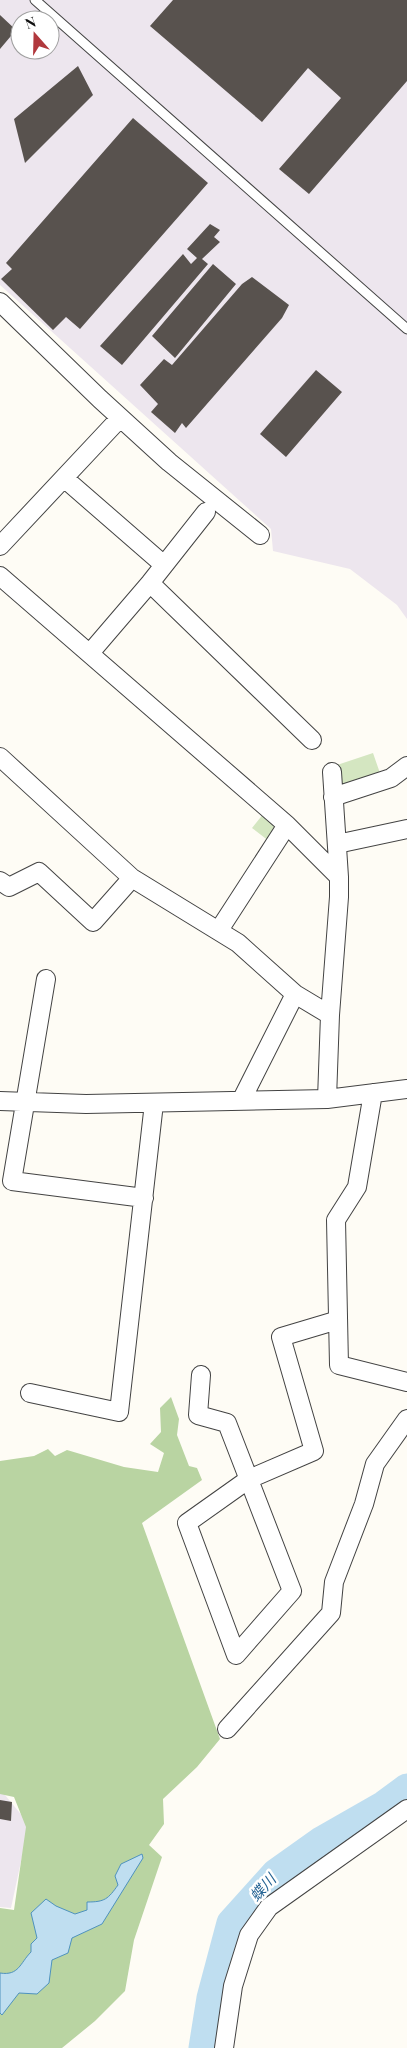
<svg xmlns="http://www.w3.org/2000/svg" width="407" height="2048" font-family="'Playfair Display','Noto Sans JP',serif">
<rect width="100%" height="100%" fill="#fefcf5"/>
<path fill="#ede6ee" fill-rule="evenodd" d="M 0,0 L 407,0 L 407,619 L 397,605 L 350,569 L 273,551 L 271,529 L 0,285 ZM 20,20 L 50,20 L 50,50 L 20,50 Z
M 0,1789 L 29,1824 L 11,1908 L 0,1907 Z"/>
<path fill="#d4e6c1" d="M 373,753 L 381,776 L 347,787 L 340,782 L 337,765 Z
M 268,808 L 287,825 L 274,845 L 252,828 Z"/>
<path fill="#b9d4a2" d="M 171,1397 L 179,1419 L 177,1435 L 189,1466 L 197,1468 L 202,1480 L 142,1523 L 220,1739 L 197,1767 L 163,1799 L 164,1824 L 149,1845 L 162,1857 L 134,1940 L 125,1991 L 95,2021 L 62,2048 L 0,2048 L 0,1908 L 14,1910 L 26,1827 L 14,1797 L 0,1794 L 0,1461 L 34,1456 L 48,1449 L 55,1456 L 67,1450 L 124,1467 L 158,1472 L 164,1453 L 150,1444 L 161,1432 L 160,1408 Z"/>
<path fill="#bfdef0" stroke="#4e92be" d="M 142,1854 L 143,1858 L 102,1924 L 72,1938 L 68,1953 L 52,1960 L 49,1983 L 37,1994 L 19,1993 L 2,2015 L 0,2013 L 0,1973 C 19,1976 20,1963 31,1952 L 31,1944 L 37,1938 L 31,1913 L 46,1899 L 56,1906 L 75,1914 L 87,1910 L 87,1902 C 105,1902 108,1899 118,1885 L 115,1876 L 121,1864 Z"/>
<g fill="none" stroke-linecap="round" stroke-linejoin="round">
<path stroke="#bfdef0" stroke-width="29" d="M 203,2048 L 211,1998 L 231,1923 L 276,1873 L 321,1841 L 384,1805 L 407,1788"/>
</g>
<path fill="#58524e" d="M 173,0 L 407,0 L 407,81 L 309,194 L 279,169 L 341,98 L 308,68 L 262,122 L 150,26 Z
M 0,15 L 16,30 L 0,49 Z
M 78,66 L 93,95 L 25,163 L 14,119 Z
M 133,118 L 208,183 L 80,329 L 66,317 L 53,330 L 1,279 L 12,269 L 6,263 Z
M 210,224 L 220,230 L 214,237 L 220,242 L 202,259 L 208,264 L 122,365 L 100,346 L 183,254 L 191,264 L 197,258 L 187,249 Z
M 213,264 L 236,284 L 175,358 L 152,336 Z
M 252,277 L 289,305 L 282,318 L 186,428 L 182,423 L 175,433 L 151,412 L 158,404 L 140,385 L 164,359 L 172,365 L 242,284 Z
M 316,370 L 342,392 L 286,457 L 260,434 Z
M 0,1800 L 12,1802 L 11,1821 L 0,1819 Z"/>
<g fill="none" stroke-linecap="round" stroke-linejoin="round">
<defs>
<path id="lane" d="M 35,0 L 407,329"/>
<path id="street" d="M 0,302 L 100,399 L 169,462 L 260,535
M 64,478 L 164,565
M 0,546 L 120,418
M 0,576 L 287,825 L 339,877 L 339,897 L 330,1015 L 327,1099
M 150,583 L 312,740
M 90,653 L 150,583 L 206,512
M 0,757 L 132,878 L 238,943 L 295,994 L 330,1015
M 332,772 L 339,877
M 333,797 L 391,778 L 407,766
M 337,844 L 407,829
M 0,881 L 9,887 L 39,872 L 93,922 L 132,878
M 219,930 L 287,825
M 46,979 L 12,1181 L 144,1198
M 373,1093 L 357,1187 L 336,1220 L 339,1365 L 407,1382
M 0,1101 L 86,1104 L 327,1099 L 407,1089
M 241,1101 L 295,994
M 201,1375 L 198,1415 L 227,1423 L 292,1591 L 236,1655 L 187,1523 L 249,1479 L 314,1451 L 281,1337 L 338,1320
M 30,1393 L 119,1412 L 154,1103
M 227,1729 L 331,1613 L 334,1582 L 364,1504 L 375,1464 L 407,1419
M 224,2048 L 233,1986 L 249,1935 L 269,1907 L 407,1809"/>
</defs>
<use href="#lane" stroke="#434343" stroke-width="11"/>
<use href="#street" stroke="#434343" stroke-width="20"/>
<use href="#lane" stroke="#fff" stroke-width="9"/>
<use href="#street" stroke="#fff" stroke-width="18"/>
</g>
<g text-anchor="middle" stroke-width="5" stroke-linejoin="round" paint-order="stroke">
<g font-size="15" font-style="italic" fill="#276595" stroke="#fff">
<text transform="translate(263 1888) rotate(-48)" y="5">蝶川</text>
</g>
</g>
<g transform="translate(35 35) rotate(340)"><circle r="24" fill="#ffffff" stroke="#9f9f9f"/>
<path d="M0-4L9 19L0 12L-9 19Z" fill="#b1383d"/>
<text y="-8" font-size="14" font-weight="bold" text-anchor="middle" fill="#101010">N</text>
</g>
</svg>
